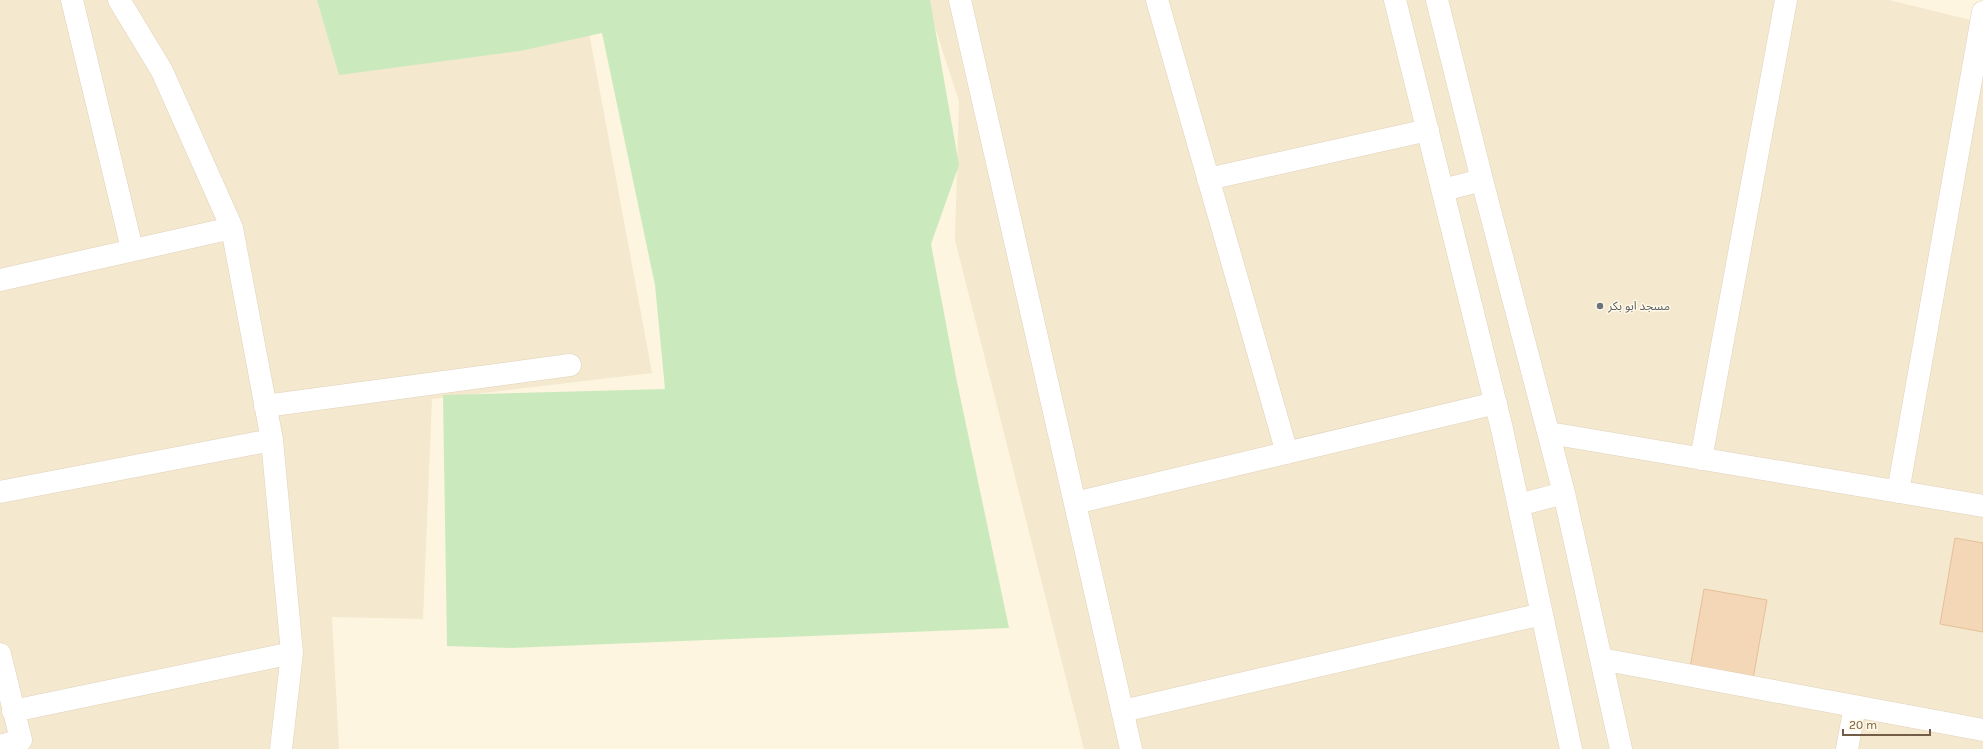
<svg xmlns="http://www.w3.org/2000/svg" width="1983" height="749" font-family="Karla,'Noto Sans Arabic',sans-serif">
<rect width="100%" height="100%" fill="#fdf5df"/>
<path fill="#f4e8ce" d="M 0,0 L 583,0 L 652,373 L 432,399 L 423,619 L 332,617 L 339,749 L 0,749 Z
M 926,0 L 1889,0 L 1983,23 L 1983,749 L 1084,749 L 955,240 L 959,101 Z"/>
<path fill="#caeabe" d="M 317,0 L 930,0 L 959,165 L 931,244 L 957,382 L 1009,628 L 510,648 L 447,646 L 443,395 L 665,389 L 655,285 L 602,33 L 520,51 L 339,75 Z"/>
<path fill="#f3d7b6" stroke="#e6c096" d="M 1955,538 L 1983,543 L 1983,632 L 1940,624 Z
M 1704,589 L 1767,600 L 1753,679 L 1690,668 Z"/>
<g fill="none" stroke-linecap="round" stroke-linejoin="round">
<defs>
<path id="minor" d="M 72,0 L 132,249
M 119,0 L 162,71 L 232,228 L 272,440 L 292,653 L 281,749
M 960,0 L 1131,749
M 1157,0 L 1287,453
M 1395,0 L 1502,429 L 1571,749
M 1437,0 L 1482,180 L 1564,493 L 1621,749
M 1208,179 L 1428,130
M 1443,190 L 1482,180
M 0,280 L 232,228
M 265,406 L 570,365
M 1549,433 L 1983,506
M 1701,459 L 1786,0
M 0,492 L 272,440
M 1898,492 L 1983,12
M 1075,503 L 1496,403
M 1519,505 L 1564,493
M 0,654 L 21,740 L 0,746
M 1601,659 L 1983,730
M 13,711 L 292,653
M 1123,711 L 1542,614
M 1847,749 L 1855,706"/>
</defs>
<use href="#minor" stroke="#e1d2bb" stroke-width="23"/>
<use href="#minor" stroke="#fff" stroke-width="22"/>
</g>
<circle fill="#6b7280" stroke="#fff9e6" stroke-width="1.5" cx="1600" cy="306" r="4"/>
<g text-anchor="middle" stroke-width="3" stroke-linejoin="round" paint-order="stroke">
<g font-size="12" fill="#5b616d" stroke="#fff9e6" text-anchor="start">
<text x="1608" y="310">مسجد ابو بكر</text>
</g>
</g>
<path d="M1843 729v6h87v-6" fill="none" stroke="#735d47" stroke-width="2"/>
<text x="1849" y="729" font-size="12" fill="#735d47" stroke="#fff9e6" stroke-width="3" paint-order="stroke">20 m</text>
</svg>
